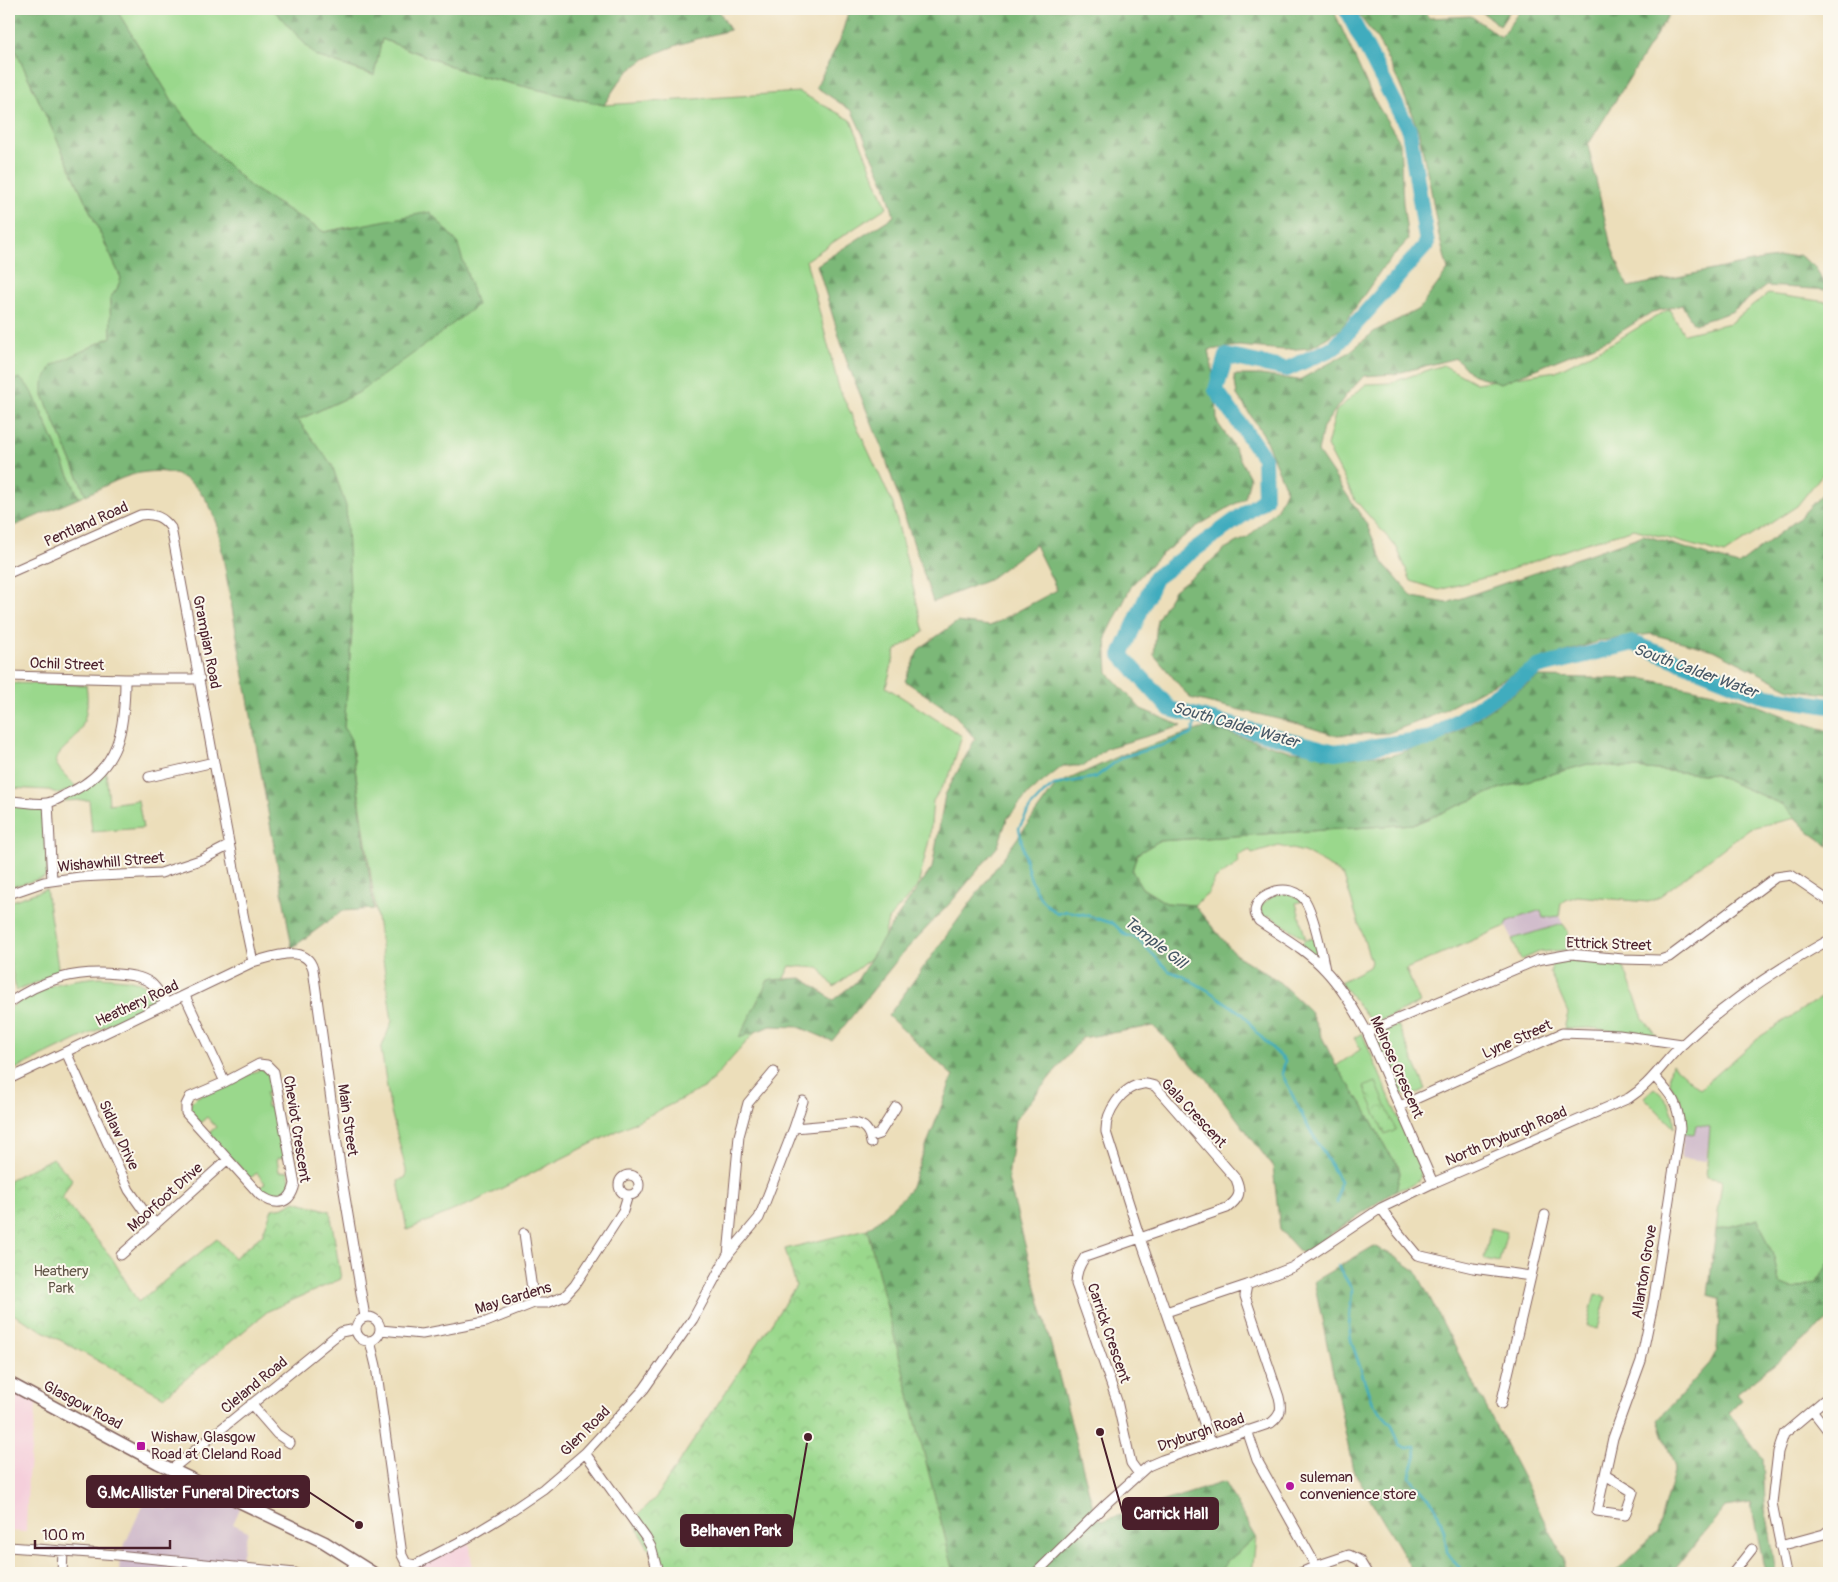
<svg xmlns="http://www.w3.org/2000/svg" width="1838" height="1582" font-family="Pangolin,sans-serif">
<defs>
<pattern id="forest-firs" width="22" height="20" patternUnits="userSpaceOnUse" patternTransform="scale(1.25)"><rect width="22" height="20" fill="#7bb878"/><path d="M5 1l3.5 6h-7zM16 11l3.5 6h-7z" fill="#679563"/></pattern>
<pattern id="park-crowns" width="20" height="18" patternUnits="userSpaceOnUse" patternTransform="scale(1.25)"><rect width="20" height="18" fill="#9ad88c"/><path d="M2 6a3 3 0 1 1 6 0M12 15a3 3 0 1 1 6 0" fill="none" stroke="#86b979"/></pattern>
</defs>
<rect width="100%" height="100%" fill="#fbf7ec"/>
<filter id="ink" filterUnits="userSpaceOnUse"><feTurbulence type="fractalNoise" baseFrequency=".02" numOctaves="2"/><feDisplacementMap in="SourceGraphic" scale="10" xChannelSelector="R" yChannelSelector="G"/><feConvolveMatrix kernelMatrix="1 2 1 2 8 2 1 2 1" color-interpolation-filters="sRGB"/></filter>
<filter id="wash" filterUnits="userSpaceOnUse"><feTurbulence type="fractalNoise" baseFrequency=".0096" numOctaves="4" result="noise"/><feDisplacementMap in="SourceGraphic" scale="20" xChannelSelector="R" yChannelSelector="G"/><feGaussianBlur stdDeviation="1.12" result="paint"/><feColorMatrix in="noise" values="0 0 0 0 0 0 0 0 0 0 0 0 0 0 0 0 0 1.4 0 .05"/><feComposite in="paint" operator="in"/></filter>
<g filter="url(#wash)">
<rect width="100%" height="100%" fill="#ecdeba"/>
<path fill="#f5cfdb" d="M 9,1383 L 37,1398 L 28,1477 L 26,1532 L 9,1531 Z
M 469,1537 L 473,1573 L 395,1573 Z"/>
<path fill="#d1bdcc" d="M 1541,910 L 1543,918 L 1559,916 L 1563,924 L 1512,939 L 1506,926 L 1508,921 Z
M 1695,1125 L 1710,1127 L 1706,1161 L 1681,1158 L 1684,1133 L 1694,1134 Z
M 184,1475 L 243,1502 L 233,1524 L 248,1531 L 238,1567 L 238,1573 L 119,1573 L 120,1555 L 145,1500 L 168,1510 Z"/>
<path fill="#9ad88c" stroke="#727c5c" d="M 116,9 L 273,9 L 316,56 L 373,75 L 382,39 L 471,74 L 604,105 L 799,92 L 851,120 L 887,207 L 806,260 L 839,388 L 893,504 L 924,632 L 896,650 L 886,687 L 962,736 L 950,774 L 933,801 L 930,836 L 918,886 L 888,920 L 884,938 L 870,959 L 834,987 L 819,968 L 790,966 L 759,1028 L 706,1087 L 474,1202 L 407,1230 L 398,1181 L 406,1177 L 406,1170 L 390,1107 L 381,1049 L 392,1021 L 351,740 L 344,727 L 352,632 L 332,465 L 298,420 L 358,393 L 353,226 L 324,232 L 252,188 L 210,148 L 173,102 Z
M 9,36 L 121,278 L 117,289 L 110,298 L 111,337 L 52,366 L 43,395 L 86,495 L 79,498 L 34,396 L 19,378 L 9,383 Z
M 1768,294 L 1829,302 L 1829,466 L 1797,506 L 1724,554 L 1634,529 L 1583,544 L 1495,575 L 1439,590 L 1411,581 L 1397,548 L 1355,500 L 1327,446 L 1336,411 L 1366,384 L 1390,383 L 1443,365 L 1476,383 L 1556,371 L 1614,342 L 1669,309 L 1684,334 L 1730,323 Z
M 9,683 L 86,685 C 89,702 87,722 76,737 C 71,743 53,756 56,763 C 58,769 71,781 76,787 L 59,794 L 49,790 L 9,788 Z
M 1588,764 L 1715,775 L 1783,805 L 1796,818 L 1750,828 L 1656,899 L 1648,902 L 1577,896 L 1566,900 L 1561,904 L 1559,916 L 1543,918 L 1541,910 L 1508,921 L 1506,926 L 1406,969 L 1420,1003 L 1377,1022 L 1371,1021 L 1340,982 L 1369,967 L 1371,962 L 1344,877 L 1326,864 L 1304,852 L 1279,846 L 1252,854 L 1250,850 L 1237,856 L 1239,863 L 1215,879 L 1208,894 L 1194,905 L 1166,903 L 1142,888 L 1132,871 L 1137,854 L 1159,841 L 1415,824 L 1498,789 Z
M 106,770 L 109,804 L 138,800 L 143,828 L 92,832 L 89,800 L 60,801 L 79,792 Z
M 9,805 L 39,805 L 45,810 L 47,873 L 44,878 L 9,887 Z
M 46,889 L 59,973 L 16,991 L 9,955 L 9,902 Z
M 1289,893 L 1303,901 L 1296,903 L 1306,940 L 1313,938 L 1317,951 L 1313,955 L 1301,946 L 1305,939 L 1269,915 L 1264,922 L 1259,918 L 1258,907 L 1276,894 Z
M 1563,924 L 1568,931 L 1567,950 L 1539,952 L 1521,960 L 1512,939 Z
M 1564,959 L 1623,965 L 1643,1018 L 1657,1036 L 1590,1028 L 1564,1029 L 1568,1013 L 1550,972 L 1554,960 Z
M 100,977 C 120,979 143,977 157,995 L 154,1003 L 9,1072 L 9,1009 C 38,986 64,980 100,977 Z
M 1829,992 L 1829,1263 L 1816,1283 L 1794,1289 L 1779,1283 L 1774,1257 L 1758,1219 L 1716,1230 L 1722,1180 L 1706,1177 L 1710,1127 L 1696,1125 L 1694,1134 L 1684,1133 C 1684,1125 1686,1116 1684,1109 C 1677,1087 1664,1089 1672,1064 L 1700,1089 L 1761,1036 Z
M 1398,1025 L 1426,1089 C 1416,1094 1409,1099 1399,1092 L 1378,1044 L 1378,1037 L 1382,1032 Z
M 1362,1033 L 1421,1171 L 1420,1180 L 1408,1187 L 1396,1190 L 1400,1173 L 1398,1165 L 1387,1150 L 1364,1107 L 1336,1066 L 1361,1049 L 1354,1038 Z
M 261,1069 C 271,1072 272,1083 274,1092 L 266,1093 L 267,1107 L 276,1106 L 285,1157 L 277,1158 L 279,1172 L 288,1171 C 292,1189 293,1192 276,1200 L 259,1189 L 265,1183 L 257,1173 L 250,1178 L 209,1133 L 216,1127 L 207,1117 L 200,1123 L 188,1109 L 191,1103 L 197,1097 Z
M 1654,1088 C 1668,1100 1675,1109 1674,1128 L 1644,1097 Z
M 1491,1228 L 1507,1232 L 1499,1262 L 1484,1259 Z
M 1595,1294 L 1606,1297 L 1598,1329 L 1587,1326 Z
M 1256,1537 L 1252,1573 L 1218,1573 L 1227,1562 Z"/>
<path fill="url(#forest-firs)" stroke="#626c52" d="M 9,9 L 116,9 L 173,102 L 210,148 L 252,188 L 324,232 L 430,212 L 457,242 L 477,305 L 428,343 L 358,393 L 298,420 L 332,465 L 346,506 L 352,632 L 344,727 L 351,740 L 374,909 L 342,911 L 292,948 L 217,523 C 203,484 179,464 135,474 C 119,478 101,488 86,495 L 43,395 L 43,383 L 52,366 L 111,337 L 110,298 L 117,289 L 121,278 L 9,36 Z
M 273,9 L 718,9 L 730,30 C 697,39 647,50 624,76 C 616,85 610,96 604,105 L 471,74 L 382,39 L 374,75 L 316,56 Z
M 849,9 L 1333,9 L 1373,98 L 1400,142 L 1403,203 L 1408,240 L 1381,270 L 1341,329 L 1310,348 L 1284,350 L 1239,346 L 1209,350 L 1216,390 L 1217,422 L 1231,442 L 1250,478 L 1245,498 L 1196,527 L 1158,557 L 1132,585 L 1106,637 L 1108,673 L 1141,709 L 1182,726 L 1107,748 L 1084,766 L 1063,766 L 1030,792 L 1007,819 L 998,846 L 953,900 L 902,954 L 832,1041 L 799,1027 L 771,1026 L 739,1038 L 768,980 L 802,978 L 833,1000 L 856,982 L 895,920 L 932,868 L 945,795 L 975,739 L 954,714 L 905,681 L 919,649 L 957,622 L 990,626 L 1057,590 L 1035,545 L 988,580 L 933,602 L 883,451 L 847,362 L 817,265 L 894,216 L 885,184 L 852,111 L 816,87 L 840,40 Z
M 1354,9 L 1422,9 L 1429,18 L 1471,16 L 1501,37 L 1521,9 L 1670,9 L 1671,11 L 1588,145 L 1611,246 L 1628,287 L 1762,260 L 1799,255 L 1815,267 L 1829,290 L 1766,286 L 1731,312 L 1694,324 L 1682,305 L 1652,312 L 1609,339 L 1501,383 L 1471,374 L 1456,358 L 1394,374 L 1364,376 L 1346,395 L 1323,427 L 1318,452 L 1366,523 L 1384,564 L 1413,597 L 1447,603 L 1644,535 L 1738,565 L 1797,520 L 1829,487 L 1829,694 L 1790,689 L 1714,650 L 1651,634 L 1600,641 L 1541,660 L 1428,718 L 1388,733 L 1334,735 L 1299,724 L 1190,698 L 1154,655 L 1157,620 L 1174,590 L 1197,573 L 1226,548 L 1248,537 L 1277,509 L 1286,489 L 1263,434 L 1237,395 L 1234,375 L 1260,375 L 1299,380 L 1348,353 L 1375,331 L 1419,309 L 1448,270 L 1438,232 L 1430,185 L 1418,130 L 1399,83 L 1378,40 Z
M 1478,9 L 1511,9 L 1500,26 Z
M 19,378 L 27,385 L 34,396 L 79,498 L 9,528 L 9,383 Z
M 1538,677 L 1645,679 L 1738,698 L 1800,722 L 1829,731 L 1829,846 L 1809,832 L 1783,805 L 1715,775 L 1588,764 L 1498,789 L 1415,824 L 1159,841 L 1137,854 L 1132,871 L 1142,888 L 1166,903 L 1194,905 L 1235,954 L 1277,980 L 1309,1010 L 1336,1066 L 1364,1107 L 1387,1150 L 1398,1165 L 1400,1173 L 1396,1190 L 1302,1254 L 1280,1230 L 1273,1167 L 1208,1080 L 1153,1026 L 1082,1038 L 1015,1120 L 1008,1179 L 1095,1515 L 1102,1521 L 1224,1482 L 1256,1537 L 1227,1562 L 1218,1573 L 954,1573 L 867,1229 L 880,1219 L 909,1191 L 953,1076 L 888,1016 L 1056,785 L 1124,754 L 1207,727 L 1290,751 L 1390,756 L 1449,737 Z
M 1758,1219 L 1774,1257 L 1779,1283 L 1794,1289 L 1816,1283 L 1829,1263 L 1829,1320 L 1737,1394 L 1742,1400 L 1729,1413 L 1763,1459 L 1765,1502 L 1776,1573 L 1766,1573 L 1763,1564 L 1751,1503 L 1725,1507 L 1672,1573 L 1614,1573 L 1657,1532 L 1675,1468 L 1658,1420 L 1710,1363 L 1717,1350 L 1720,1298 L 1708,1295 L 1716,1230 Z
M 1374,1246 L 1392,1255 L 1416,1271 L 1564,1558 L 1564,1573 L 1414,1573 L 1353,1470 L 1314,1281 Z"/>
<path fill="url(#park-crowns)" stroke="#727c5c" d="M 1376,1082 L 1396,1130 L 1385,1135 L 1364,1087 Z
M 53,1158 L 72,1179 L 62,1198 L 112,1258 L 138,1302 L 217,1239 L 234,1258 L 262,1235 L 272,1209 L 284,1207 L 295,1201 L 330,1211 L 341,1279 L 268,1311 L 164,1397 L 9,1312 L 9,1180 Z
M 867,1229 L 954,1573 L 658,1573 L 655,1560 L 633,1520 L 656,1497 L 796,1286 L 785,1249 Z"/>
<g fill="none" stroke-linecap="round" stroke-linejoin="round">
<path stroke="#3facbe" stroke-width="2.5" d="M 1197,716 L 1192,734 L 1167,744 L 1122,757 L 1096,777 L 1054,785 L 1044,793 L 1030,808 L 1019,828 C 1024,851 1027,881 1042,900 C 1046,905 1053,909 1057,914 L 1066,911 L 1083,914 L 1114,924 L 1125,935 L 1137,938 L 1169,971 L 1183,976 L 1209,991 L 1244,1015 L 1257,1033 L 1285,1061 L 1282,1074 L 1306,1123 L 1340,1181 L 1337,1203
M 1338,1266 L 1352,1289 L 1349,1327 L 1351,1340 L 1372,1403 L 1392,1425 L 1399,1444 L 1406,1448 L 1415,1447 C 1418,1461 1411,1463 1410,1477 L 1436,1507 L 1444,1531 L 1447,1552 L 1463,1573"/>
<path stroke="#3facbe" stroke-width="16" d="M 1346,9 L 1409,130 L 1427,244 L 1335,347 L 1287,369 L 1226,356 L 1216,390 L 1264,458 L 1265,499 L 1155,578 L 1121,655 L 1170,709 L 1335,752 L 1432,738 L 1538,667 L 1633,643 L 1766,696 L 1829,706"/>
</g>
</g>
<g filter="url(#ink)">
<g fill="none" stroke-linecap="round" stroke-linejoin="round">
<defs>
<path id="minor" d="M 9,573 L 140,515 C 154,513 163,517 171,528 C 199,673 222,818 253,962
M 9,676 L 125,679 L 200,679
M 149,777 L 214,762
M 9,801 C 21,801 35,805 47,803 C 55,802 64,795 71,792 C 120,768 125,728 125,679
M 48,803 L 52,881
M 9,894 L 44,882 L 80,877 L 161,873 L 203,859 L 228,846
M 1325,970 C 1322,953 1313,911 1304,899 C 1286,877 1242,900 1259,921 C 1281,936 1307,950 1325,970 C 1342,988 1355,1010 1367,1032 L 1433,1183
M 185,996 L 225,1082 L 190,1097 L 186,1105 L 186,1113 L 260,1195 C 275,1206 290,1206 295,1184 L 274,1072 L 267,1065 L 259,1064 L 225,1082
M 9,1003 C 43,979 76,970 117,974 C 129,975 141,976 151,983 C 157,988 162,997 167,1004
M 1367,1032 L 1537,960 L 1571,954 L 1623,959 L 1660,960 L 1669,957 L 1776,877 L 1791,875 L 1829,901
M 66,1052 L 129,1190 L 146,1214 L 156,1224
M 9,1079 L 253,962 C 272,957 306,943 313,969 L 341,1173 L 365,1317
M 1400,1106 L 1562,1033 L 1619,1035 L 1682,1044
M 794,1128 L 853,1123 C 865,1124 870,1132 871,1143
M 870,1137 L 879,1134 L 896,1107
M619 1185a10 10 0 1 1 20 0a10 10 0 1 1-20 0Z
M 1381,1208 L 1398,1232 L 1417,1255 L 1473,1268 L 1531,1276 L 1501,1404
M 524,1233 L 534,1303
M 121,1255 L 227,1160
M 728,1256 L 739,1136 L 748,1103 L 774,1072
M 1531,1276 L 1545,1215
M 1166,1312 L 1247,1285 L 1293,1267 L 1381,1208 L 1433,1183 L 1629,1098 C 1651,1084 1664,1061 1683,1044 C 1726,1002 1777,969 1829,940
M356 1329a12 12 0 1 1 24 0a12 12 0 1 1-24 0Z
M 381,1330 L 422,1334 L 469,1325 L 486,1322 L 534,1303 L 547,1303 L 565,1296 L 575,1285 L 623,1211 L 628,1195
M 370,1341 L 376,1366 L 402,1555 L 406,1563 L 415,1565 L 469,1537 L 502,1517 L 543,1489 L 585,1453 L 644,1389 L 693,1319 L 727,1256 L 759,1218 L 794,1128 L 803,1101
M 251,1404 L 277,1434 L 290,1443
M 1812,1410 L 1829,1432
M 1247,1430 L 1257,1460 L 1316,1566 L 1349,1555 L 1359,1560 L 1367,1573
M 585,1453 L 646,1538 L 651,1547 L 658,1573
M 172,1469 L 332,1339 L 341,1332 L 356,1329
M 1139,1474 L 1131,1463 L 1117,1401 L 1076,1284 C 1076,1273 1079,1266 1085,1257 L 1227,1208 C 1239,1199 1242,1193 1236,1179 L 1155,1086 C 1151,1085 1146,1083 1143,1084 C 1122,1086 1105,1113 1106,1132 L 1140,1238 L 1211,1443
M 1605,1475 L 1633,1492 L 1625,1515 L 1597,1511 L 1613,1438 L 1641,1361 L 1653,1304 L 1680,1128 C 1678,1101 1671,1095 1654,1076
M 1780,1546 L 1824,1534 L 1829,1530
M 9,1547 L 117,1555 L 295,1573
M 62,1573 L 63,1551
M 348,1573 L 356,1563
M 1036,1573 L 1108,1502 L 1148,1466 L 1162,1460 L 1271,1423 C 1281,1415 1282,1409 1279,1397 L 1245,1296 L 1247,1285
M 1300,1573 L 1316,1566
M 1733,1573 L 1752,1549
M 1786,1573 L 1772,1503 L 1778,1452 L 1784,1434 L 1829,1396"/>
<path id="major" d="M 9,1383 L 158,1463 L 324,1542 L 373,1573"/>
</defs>
<use href="#minor" stroke="#83625d" stroke-width="11"/>
<use href="#major" stroke="#83625d" stroke-width="14"/>
<use href="#minor" stroke="#fff" stroke-width="9"/>
<use href="#major" stroke="#fff" stroke-width="11"/>
</g>
</g>
<g fill="#b5179e" stroke="#fbf7ec" stroke-width="2">
<rect x="136" y="1441" width="10" height="10" rx="2.5"/>
<circle cx="1290" cy="1486" r="5"/>
</g>
<g text-anchor="middle" stroke-width="4" stroke-linejoin="round" paint-order="stroke">
<g font-size="15" fill="#4a1f2b" stroke="#fbf7ec">
<text transform="translate(86 524) rotate(-24)" y="5">Pentland Road</text>
<text transform="translate(207 642) rotate(79)" y="5">Grampian Road</text>
<text transform="translate(67 664) rotate(2)" y="5">Ochil Street</text>
<text transform="translate(111 862) rotate(-5)" y="5">Wishawhill Street</text>
<text transform="translate(1609 944) rotate(2)" y="5">Ettrick Street</text>
<text transform="translate(137 1003) rotate(-25)" y="5">Heathery Road</text>
<text transform="translate(1517 1039) rotate(-24)" y="5">Lyne Street</text>
<text transform="translate(1397 1067) rotate(66)" y="5">Melrose Crescent</text>
<text transform="translate(1194 1113) rotate(47)" y="5">Gala Crescent</text>
<text transform="translate(348 1120) rotate(82)" y="5">Main Street</text>
<text transform="translate(297 1129) rotate(81)" y="5">Cheviot Crescent</text>
<text transform="translate(119 1135) rotate(65)" y="5">Sidlaw Drive</text>
<text transform="translate(1506 1136) rotate(-23)" y="5">North Dryburgh Road</text>
<text transform="translate(165 1197) rotate(-42)" y="5">Moorfoot Drive</text>
<text transform="translate(1644 1272) rotate(-81)" y="5">Allanton Grove</text>
<text transform="translate(513 1298) rotate(-17)" y="5">May Gardens</text>
<text transform="translate(1109 1333) rotate(71)" y="5">Carrick Crescent</text>
<text transform="translate(254 1385) rotate(-39)" y="5">Cleland Road</text>
<text transform="translate(83 1405) rotate(28)" y="5">Glasgow Road</text>
<text transform="translate(585 1431) rotate(-45)" y="5">Glen Road</text>
<text transform="translate(1201 1432) rotate(-19)" y="5">Dryburgh Road</text>
</g>
<g font-size="15" fill="#625648" stroke="#fbf7ec">
<text x="61" y="1276">Heathery<tspan x="61" dy="17">Park</tspan></text>
</g>
<g font-size="15" fill="#4a1f2b" stroke="#fbf7ec" text-anchor="start">
<text x="151" y="1442">Wishaw, Glasgow<tspan x="151" dy="17">Road at Cleland Road</tspan></text>
<text x="1300" y="1482">suleman<tspan x="1300" dy="17">convenience store</tspan></text>
</g>
<g font-size="16" font-style="italic" fill="#465766" stroke="#fbf7ec">
<text transform="translate(1696 670) rotate(20)" y="6">South Calder Water</text>
<text transform="translate(1236 724) rotate(16)" y="6">South Calder Water</text>
<text transform="translate(1156 942) rotate(38)" y="6">Temple Gill</text>
</g>
</g>
<path fill="none" stroke="#4a1f2b" stroke-width="2" d="M359 1525L309 1492M1100 1432L1123 1514M808 1437L792 1530"/>
<g fill="#4a1f2b" stroke="#fbf7ec" stroke-width="2">
<circle cx="359" cy="1525" r="5"/>
<circle cx="1100" cy="1432" r="5"/>
<circle cx="808" cy="1437" r="5"/>
</g>
<g fill="#4a1f2b" stroke="#4a1f2b" stroke-width="2">
<rect x="87" y="1476" width="222" height="31" rx="5"/>
<rect x="1123" y="1498" width="95" height="31" rx="5"/>
<rect x="681" y="1515" width="111" height="31" rx="5"/>
</g>
<g font-size="16" text-anchor="middle" font-weight="bold" fill="#fff">
<text x="198" y="1498">G.McAllister Funeral Directors</text>
<text x="1171" y="1519">Carrick Hall</text>
<text x="736" y="1536">Belhaven Park</text>
</g>
<rect width="1838" height="1582" fill="none" stroke="#fbf7ec" stroke-width="30"/>
<path d="M35 1540v8h135v-8" fill="none" stroke="#4a1f2b" stroke-width="2.5"/>
<text x="42" y="1540" font-size="15" fill="#4a1f2b" stroke="#fbf7ec" stroke-width="4" paint-order="stroke">100 m</text>
</svg>
